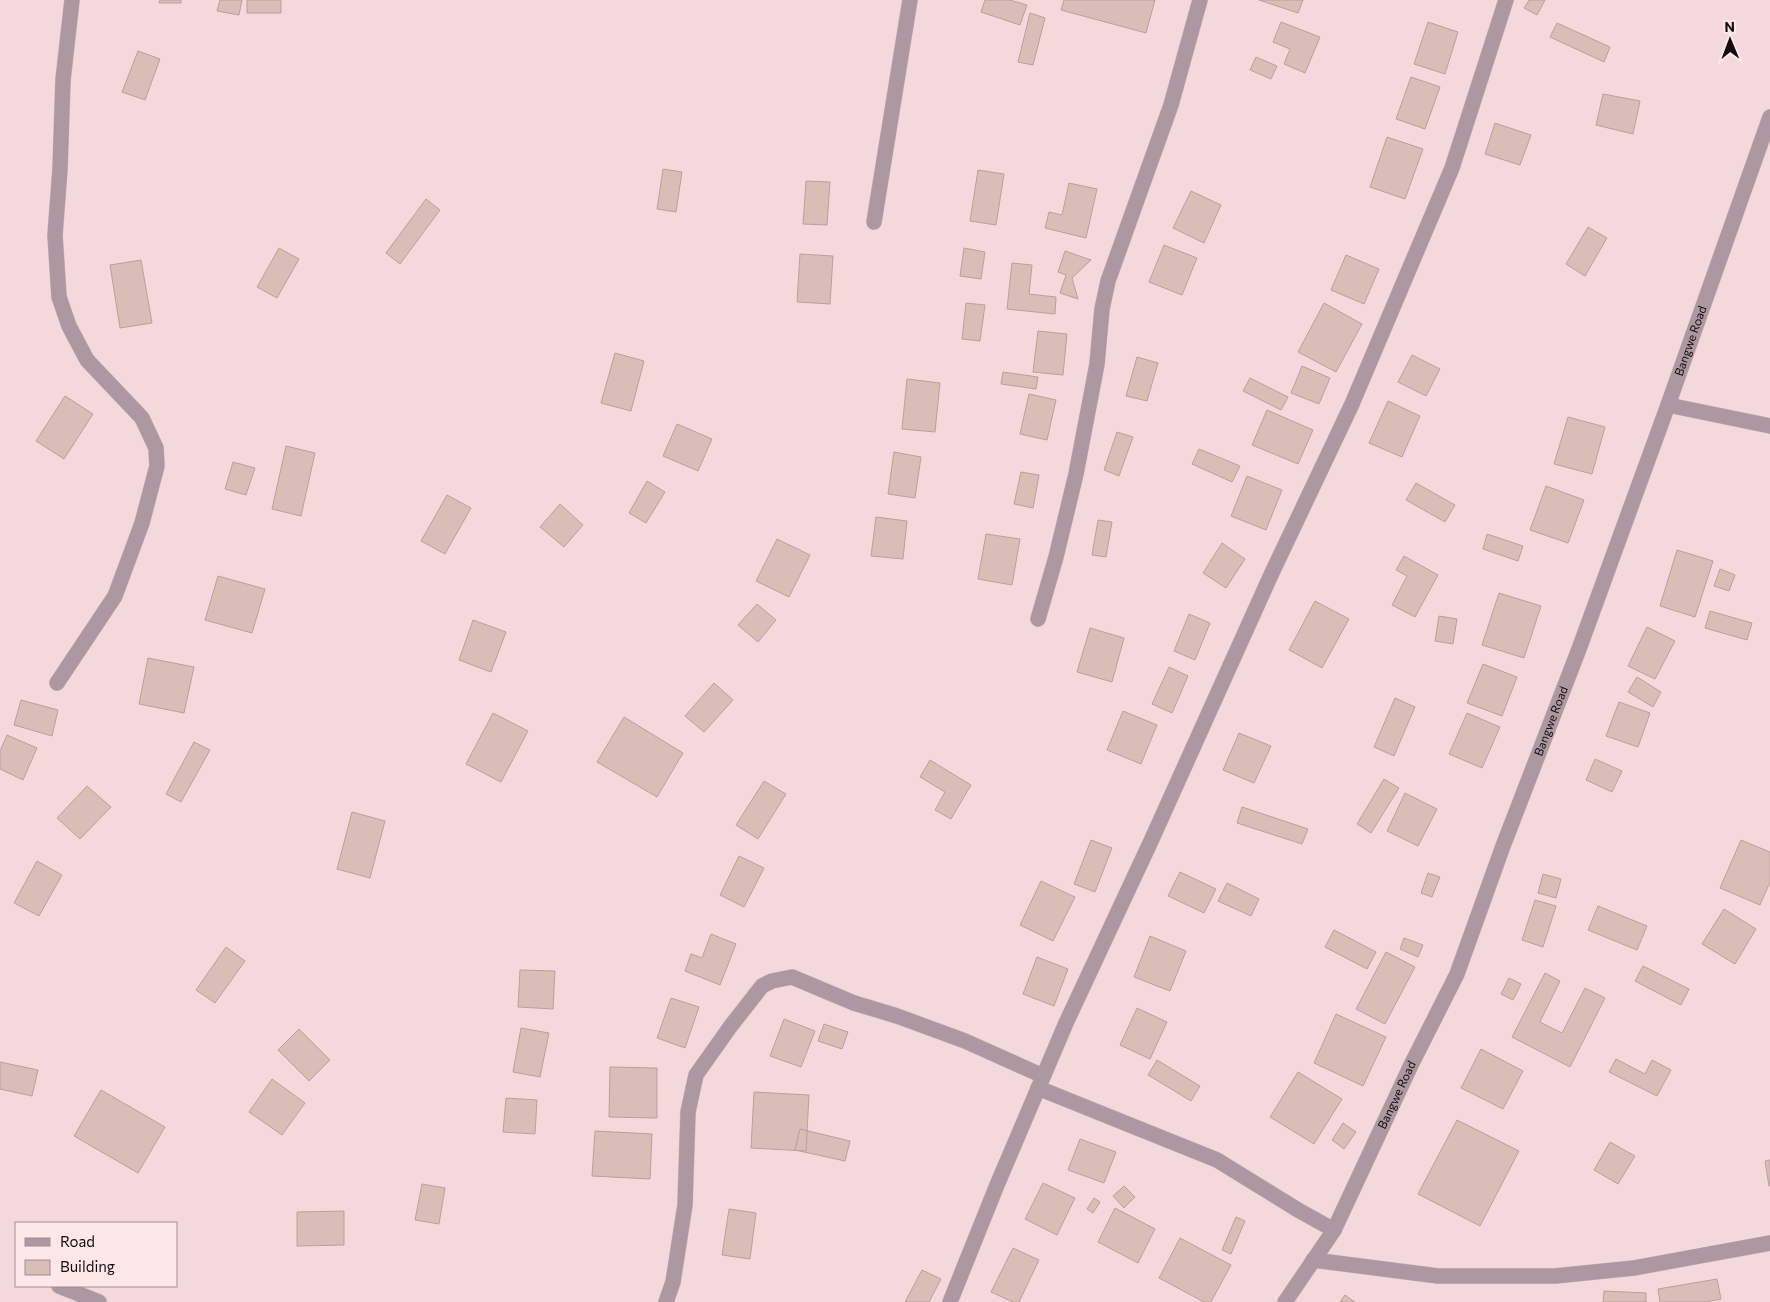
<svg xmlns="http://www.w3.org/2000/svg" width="1770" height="1302" font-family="Commissioner,sans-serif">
<rect width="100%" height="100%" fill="#f3d9db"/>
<path fill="#d7bfb8" stroke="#b9a19b" d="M 160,0 L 181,0 L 181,3 L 159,3 Z
M 220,0 L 242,0 L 239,15 L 217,11 Z
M 247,0 L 281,0 L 281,13 L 247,13 Z
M 985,0 L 1010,0 L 1027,5 L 1020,25 L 981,12 Z
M 1064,0 L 1155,0 L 1146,33 L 1061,10 Z
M 1259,0 L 1303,0 L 1298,13 Z
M 1529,0 L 1545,0 L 1537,15 L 1524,8 Z
M 1030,13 L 1045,18 L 1033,65 L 1018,62 Z
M 1281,22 L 1320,37 L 1305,73 L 1284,64 L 1290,49 L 1273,42 Z
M 1428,22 L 1458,32 L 1445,74 L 1414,64 Z
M 1557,23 L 1610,47 L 1604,62 L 1550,37 Z
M 138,51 L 160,59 L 145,100 L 122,92 Z
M 1256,57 L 1277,66 L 1271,79 L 1250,70 Z
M 1411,77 L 1440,87 L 1425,129 L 1396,119 Z
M 1603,94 L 1640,101 L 1633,134 L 1596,125 Z
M 1495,123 L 1531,135 L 1520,165 L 1485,154 Z
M 1387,137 L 1423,149 L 1405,199 L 1370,187 Z
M 663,169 L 682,172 L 676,212 L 657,209 Z
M 978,170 L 1004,174 L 996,225 L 970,221 Z
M 806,181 L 830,182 L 827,225 L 803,224 Z
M 1069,183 L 1097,189 L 1086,238 L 1045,228 L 1049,212 L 1062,215 Z
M 1191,191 L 1221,205 L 1204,243 L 1173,228 Z
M 426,199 L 440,210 L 400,264 L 386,253 Z
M 1588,227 L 1607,238 L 1585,276 L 1566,264 Z
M 1164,245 L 1197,258 L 1182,295 L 1149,282 Z
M 279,248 L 299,259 L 277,298 L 257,287 Z
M 964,248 L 985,252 L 981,279 L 960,276 Z
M 1065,251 L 1091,260 L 1072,278 L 1078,299 L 1060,293 L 1066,275 L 1058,272 Z
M 800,254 L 833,256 L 830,304 L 797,302 Z
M 1346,255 L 1379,269 L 1364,304 L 1331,290 Z
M 141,260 L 152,323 L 120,328 L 110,265 Z
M 1012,263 L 1032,265 L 1029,294 L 1056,297 L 1055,314 L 1007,309 Z
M 966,303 L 985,305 L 980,341 L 962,339 Z
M 1324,303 L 1362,324 L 1336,372 L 1298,352 Z
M 1038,331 L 1067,334 L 1063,375 L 1033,372 Z
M 615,353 L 644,361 L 631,411 L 601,403 Z
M 1412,355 L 1440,369 L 1426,396 L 1398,382 Z
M 1137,357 L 1158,363 L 1147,401 L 1126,396 Z
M 1302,366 L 1330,378 L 1319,404 L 1291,393 Z
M 1003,372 L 1038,377 L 1036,389 L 1001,384 Z
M 1250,378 L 1288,397 L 1281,410 L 1243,391 Z
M 907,379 L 940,383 L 935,432 L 902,429 Z
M 1029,394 L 1056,400 L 1047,440 L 1020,434 Z
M 65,396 L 93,414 L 64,459 L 36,441 Z
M 1388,401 L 1420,416 L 1402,457 L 1369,443 Z
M 1267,410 L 1313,430 L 1298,464 L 1252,445 Z
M 1568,417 L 1605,427 L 1592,474 L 1554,464 Z
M 677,424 L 712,439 L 698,471 L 663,456 Z
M 1117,432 L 1133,437 L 1119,476 L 1104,470 Z
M 286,446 L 315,453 L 301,516 L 272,509 Z
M 1199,449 L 1240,466 L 1232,482 L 1192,464 Z
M 894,452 L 921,457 L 915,498 L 888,494 Z
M 233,462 L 255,468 L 246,495 L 225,489 Z
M 1021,472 L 1039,475 L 1033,508 L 1014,504 Z
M 1247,476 L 1282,490 L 1266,530 L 1231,516 Z
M 647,481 L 665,492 L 646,523 L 629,513 Z
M 1416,483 L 1455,505 L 1445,522 L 1406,500 Z
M 1546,486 L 1584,500 L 1568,543 L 1530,530 Z
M 447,495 L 471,508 L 445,554 L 421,541 Z
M 560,504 L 583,525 L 564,547 L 540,527 Z
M 876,517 L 907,521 L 903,559 L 871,556 Z
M 1098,520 L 1112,522 L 1106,557 L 1092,555 Z
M 986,534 L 1020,539 L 1012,585 L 978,579 Z
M 1487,534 L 1523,546 L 1518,561 L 1483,549 Z
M 777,539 L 810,555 L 789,597 L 756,581 Z
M 1222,543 L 1245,559 L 1226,588 L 1203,573 Z
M 1677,550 L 1713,561 L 1695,617 L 1660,606 Z
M 1404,556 L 1438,575 L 1415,617 L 1392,605 L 1407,576 L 1396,570 Z
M 1720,569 L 1735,575 L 1729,591 L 1714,586 Z
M 218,576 L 265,589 L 252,633 L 205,620 Z
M 1499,593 L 1541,606 L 1524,658 L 1482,645 Z
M 1315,601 L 1349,619 L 1322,668 L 1289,650 Z
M 757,604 L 776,620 L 758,642 L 738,625 Z
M 1710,611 L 1752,623 L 1747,640 L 1705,628 Z
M 1189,614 L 1210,623 L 1195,660 L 1174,651 Z
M 1439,616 L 1457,619 L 1453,644 L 1435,641 Z
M 473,620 L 506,632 L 491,672 L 459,660 Z
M 1647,627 L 1675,641 L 1655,679 L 1628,666 Z
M 1090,628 L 1124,638 L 1112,682 L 1077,672 Z
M 148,658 L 194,667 L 184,713 L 139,704 Z
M 1483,664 L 1517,677 L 1502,716 L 1467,703 Z
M 1169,667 L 1188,676 L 1172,713 L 1152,704 Z
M 1637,677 L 1661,692 L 1653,707 L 1628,692 Z
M 714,683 L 733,700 L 704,732 L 685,716 Z
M 1395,698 L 1415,707 L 1394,756 L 1374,747 Z
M 21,700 L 58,710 L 52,736 L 14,725 Z
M 1619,702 L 1650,713 L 1638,747 L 1606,736 Z
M 1123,711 L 1157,725 L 1141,764 L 1107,750 Z
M 493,713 L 528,731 L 501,782 L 466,764 Z
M 1467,713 L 1500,727 L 1482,768 L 1449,754 Z
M 624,717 L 683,753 L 657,797 L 597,762 Z
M 1239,733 L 1271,746 L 1254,783 L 1223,770 Z
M 7,735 L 37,748 L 23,780 L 0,769 L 0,751 Z
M 194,742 L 210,750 L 181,802 L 166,794 Z
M 1595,759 L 1622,771 L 1612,792 L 1586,780 Z
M 930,760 L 971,785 L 951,819 L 935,810 L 945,792 L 920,777 Z
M 1384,779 L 1399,788 L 1371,833 L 1357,824 Z
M 764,781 L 786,794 L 758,839 L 736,825 Z
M 87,786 L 111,807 L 80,839 L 57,818 Z
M 1405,793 L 1437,809 L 1418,846 L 1387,831 Z
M 1242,807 L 1308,829 L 1302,844 L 1237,823 Z
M 352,812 L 385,821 L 370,878 L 337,869 Z
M 1091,840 L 1112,848 L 1095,892 L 1074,884 Z
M 1741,840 L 1770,852 L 1770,882 L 1760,905 L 1720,888 Z
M 739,856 L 764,868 L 744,907 L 720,895 Z
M 37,861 L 62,875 L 39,916 L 14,903 Z
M 1180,872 L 1216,889 L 1204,913 L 1168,896 Z
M 1428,873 L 1440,877 L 1432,897 L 1421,893 Z
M 1543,874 L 1561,879 L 1556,898 L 1538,893 Z
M 1041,881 L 1075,897 L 1053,941 L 1020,925 Z
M 1227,883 L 1259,899 L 1251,916 L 1218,901 Z
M 1535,900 L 1556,906 L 1543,947 L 1522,940 Z
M 1598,906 L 1647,926 L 1637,950 L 1588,930 Z
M 1724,909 L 1756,929 L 1735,964 L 1702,944 Z
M 1334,930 L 1376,952 L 1367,969 L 1325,947 Z
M 711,934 L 736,944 L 720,985 L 685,971 L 691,954 L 702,958 Z
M 1150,936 L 1186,951 L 1170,991 L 1134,977 Z
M 1404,938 L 1423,945 L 1418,957 L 1400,949 Z
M 226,947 L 245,961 L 215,1003 L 196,990 Z
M 1386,952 L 1415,967 L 1385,1024 L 1356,1009 Z
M 1037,957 L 1068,969 L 1054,1006 L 1023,994 Z
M 1643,966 L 1689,989 L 1681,1005 L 1635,981 Z
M 520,970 L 555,971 L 553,1009 L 518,1007 Z
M 1545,973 L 1560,981 L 1540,1022 L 1562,1033 L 1585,988 L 1605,998 L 1570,1067 L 1512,1037 Z
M 1509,978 L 1521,984 L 1513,1000 L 1501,994 Z
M 671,998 L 699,1007 L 685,1048 L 657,1038 Z
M 1137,1008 L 1167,1022 L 1150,1059 L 1120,1045 Z
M 1336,1014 L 1386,1037 L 1363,1086 L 1314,1063 Z
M 784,1019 L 815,1031 L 801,1067 L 770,1056 Z
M 824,1024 L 848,1032 L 842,1049 L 818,1041 Z
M 521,1028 L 549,1033 L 540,1077 L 513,1072 Z
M 299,1029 L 330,1060 L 309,1081 L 278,1050 Z
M 1481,1049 L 1523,1071 L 1503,1109 L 1461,1088 Z
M 1616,1059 L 1645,1074 L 1652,1060 L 1671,1070 L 1657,1096 L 1609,1072 Z
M 1157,1060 L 1200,1086 L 1191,1101 L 1148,1075 Z
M 0,1062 L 38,1070 L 32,1096 L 0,1089 Z
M 610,1067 L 657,1068 L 657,1118 L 609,1117 Z
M 1298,1072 L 1342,1099 L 1314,1144 L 1270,1117 Z
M 272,1079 L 305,1103 L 282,1135 L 249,1112 Z
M 101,1090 L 165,1127 L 138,1173 L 74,1136 Z
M 754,1092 L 809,1095 L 806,1151 L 751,1148 Z
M 506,1098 L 537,1100 L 535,1134 L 503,1132 Z
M 1457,1120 L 1519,1151 L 1480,1226 L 1418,1194 Z
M 1343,1123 L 1356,1132 L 1344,1149 L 1332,1140 Z
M 800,1129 L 850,1141 L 845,1161 L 795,1150 Z
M 595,1131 L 652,1134 L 650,1179 L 592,1176 Z
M 1080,1139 L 1116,1152 L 1104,1183 L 1068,1170 Z
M 1610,1142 L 1635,1156 L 1618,1184 L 1594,1170 Z
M 1770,1160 L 1770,1186 L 1769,1186 L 1765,1161 Z
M 1043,1183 L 1075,1198 L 1057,1235 L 1025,1219 Z
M 422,1184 L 445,1188 L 439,1224 L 415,1220 Z
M 1124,1186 L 1135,1197 L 1124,1208 L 1113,1196 Z
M 1094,1198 L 1100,1202 L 1093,1213 L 1087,1209 Z
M 1115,1208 L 1155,1229 L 1138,1263 L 1098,1242 Z
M 729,1209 L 756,1213 L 750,1259 L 722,1255 Z
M 344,1211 L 344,1245 L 297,1246 L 297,1212 Z
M 1236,1217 L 1245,1221 L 1231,1254 L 1222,1250 Z
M 1180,1238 L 1231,1265 L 1211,1302 L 1204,1302 L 1159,1278 Z
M 1013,1248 L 1039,1260 L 1019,1302 L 1013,1302 L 991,1292 Z
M 922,1270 L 941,1279 L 929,1302 L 905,1302 Z
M 1717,1279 L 1721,1299 L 1706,1302 L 1660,1302 L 1658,1289 Z
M 1604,1291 L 1646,1293 L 1646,1302 L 1603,1302 Z
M 1345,1295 L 1355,1302 L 1340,1302 Z"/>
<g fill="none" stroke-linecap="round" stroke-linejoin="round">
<defs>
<g id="minor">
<path d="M 874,222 L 910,0"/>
<path d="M 1668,405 L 1770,426"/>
<path d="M 1038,619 L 1056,557 L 1076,474 L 1097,364 L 1102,309 L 1108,281 L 1171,105 L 1200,0"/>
<path d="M 57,683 L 115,596 L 142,523 L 157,466 L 156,448 L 142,418 L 87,360 L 69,326 L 59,297 L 55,235 L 60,169 L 63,80 L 72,0"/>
<path d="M 1038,1088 L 1217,1160 L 1298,1210 L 1334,1230"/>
<path d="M 1313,1260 L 1438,1276 L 1555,1276 L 1634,1268 L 1770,1243"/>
<path d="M 59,1286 L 99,1302"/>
<path d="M 666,1302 L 673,1282 L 685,1205 L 688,1112 L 696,1075 L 730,1027 L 762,986 L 772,981 L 792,977 L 854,1003 L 897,1016 L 965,1041 L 1043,1076"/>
<path d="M 950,1302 L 997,1185 L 1066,1023 L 1151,841 L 1270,577 L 1352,404 L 1452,168 L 1506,0"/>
<path id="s1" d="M 1285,1302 L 1334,1230 L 1411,1065 L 1457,974 L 1503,846 L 1579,649 L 1668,405 L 1770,117"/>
</g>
</defs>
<use href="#minor" stroke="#cfb8ba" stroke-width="16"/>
<use href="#minor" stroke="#ad97a1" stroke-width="15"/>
</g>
<g text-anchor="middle" stroke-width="4.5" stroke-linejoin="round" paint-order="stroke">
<g font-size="12" fill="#140c0d" stroke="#fde7e9">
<text dy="4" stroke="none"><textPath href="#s1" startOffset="1046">Bangwe Road</textPath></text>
<text dy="4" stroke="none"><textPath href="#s1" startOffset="641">Bangwe Road</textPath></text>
<text dy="4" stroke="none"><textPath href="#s1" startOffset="236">Bangwe Road</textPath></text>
</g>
</g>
<rect x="15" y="1222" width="162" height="65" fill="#fde7e9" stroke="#a08f91"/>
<rect x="25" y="1238" width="25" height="8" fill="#ad97a1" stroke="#a08f91"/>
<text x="60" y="1247" font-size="15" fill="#140c0d">Road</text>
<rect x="25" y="1260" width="25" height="15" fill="#d7bfb8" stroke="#a08f91"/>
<text x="60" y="1272" font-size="15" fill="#140c0d">Building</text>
<g transform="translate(1730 40) rotate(359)" stroke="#fde7e9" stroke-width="4" paint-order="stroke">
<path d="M0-4L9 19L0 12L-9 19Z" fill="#140c0d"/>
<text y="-8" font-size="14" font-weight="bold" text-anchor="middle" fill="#140c0d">N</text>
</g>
</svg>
